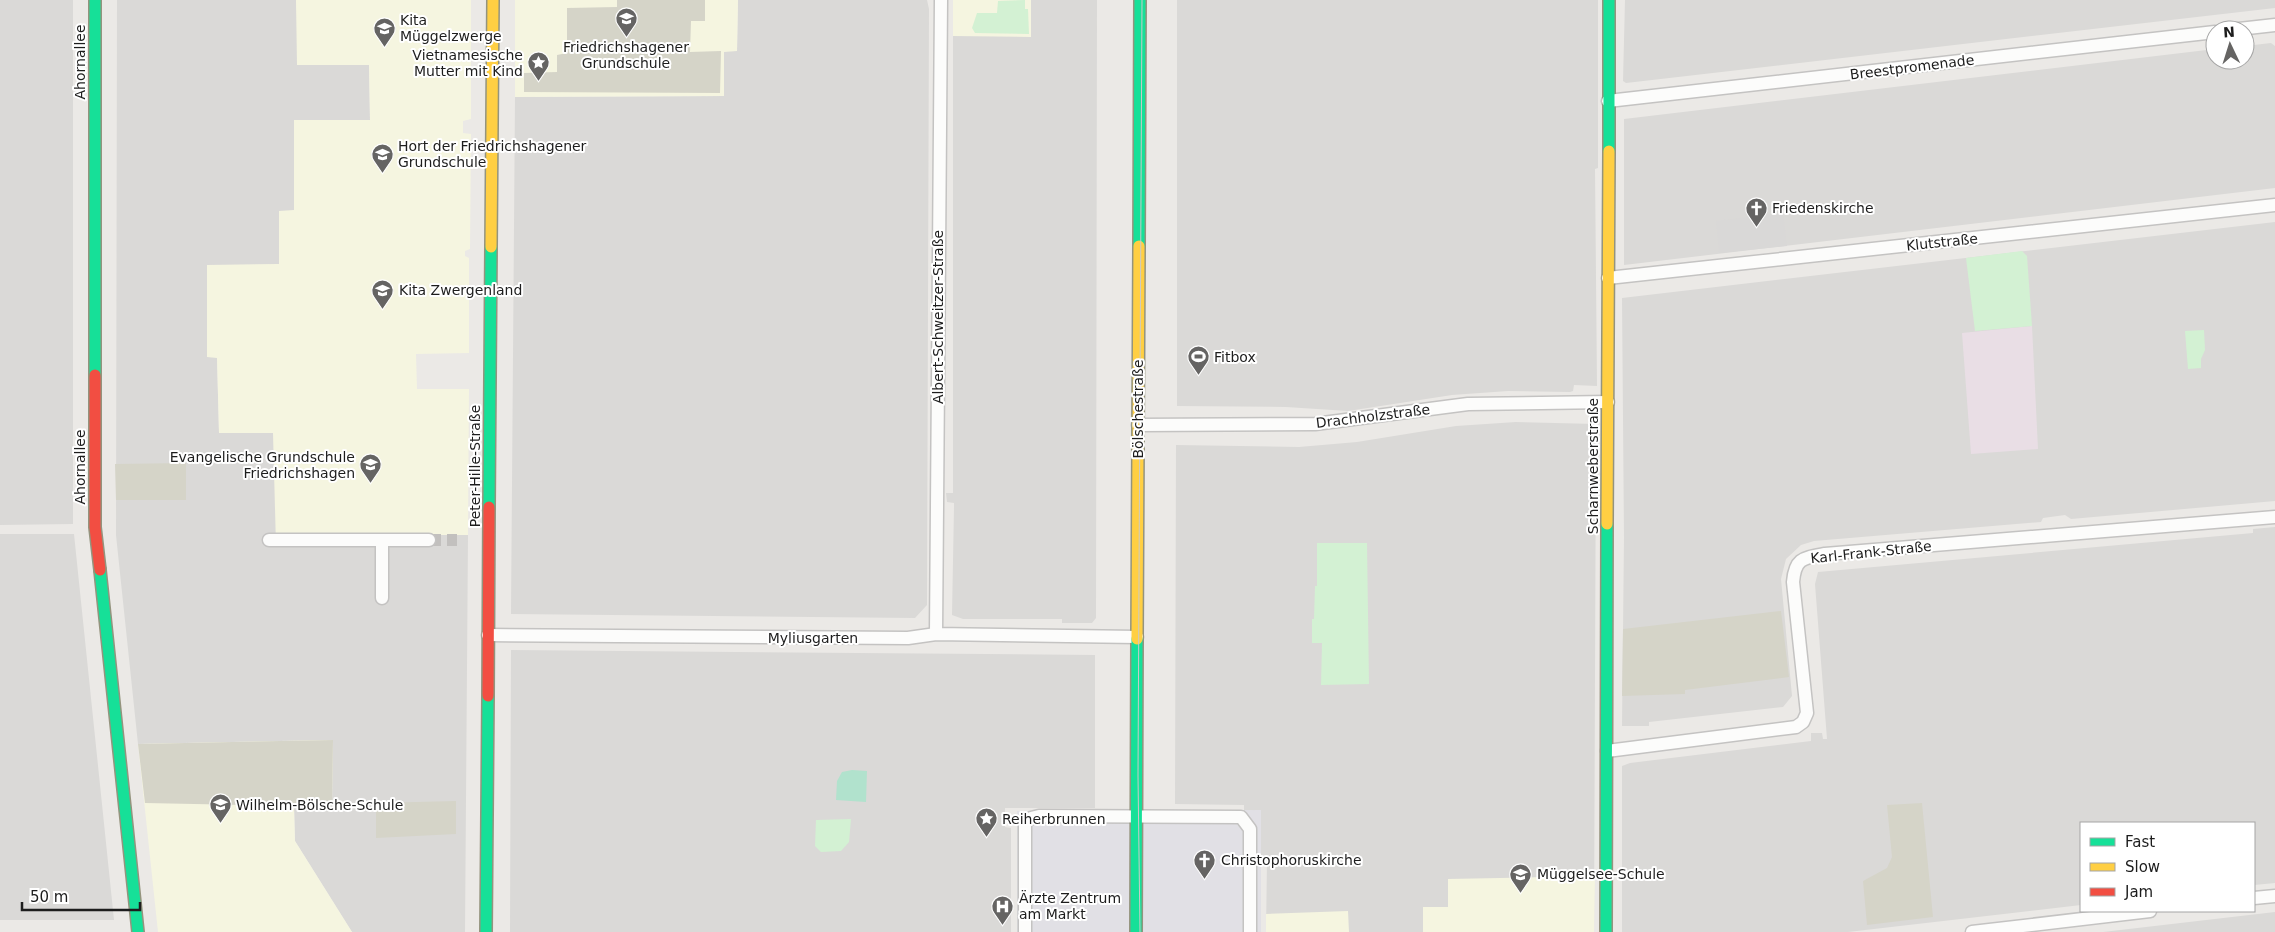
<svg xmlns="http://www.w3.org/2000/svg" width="2275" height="932" font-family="'DejaVu Sans',sans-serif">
<rect width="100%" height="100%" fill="#ebe9e6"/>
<path fill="#dad9d7" d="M 0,0 L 73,0 L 73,524 L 0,525 Z
M 117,0 L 296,0 L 298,29 L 369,65 L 370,120 L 294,121 L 294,211 L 279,211 L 279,264 L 208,357 L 217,357 L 219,433 L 273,433 L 421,535 L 468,535 L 465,932 L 352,932 L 295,841 L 294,806 L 333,740 L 138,744 L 116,535 Z
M 738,0 L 927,0 L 929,9 L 927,605 L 915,618 L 511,614 L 515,97 L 724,96 L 724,51 L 737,51 Z
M 953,0 L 1097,0 L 1096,618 L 1092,623 L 1062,623 L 1062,619 L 963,619 L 952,615 L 954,507 L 954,503 L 947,502 L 946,493 L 953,493 Z
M 1177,0 L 1598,0 L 1598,168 L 1595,169 L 1597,386 L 1574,385 L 1573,391 L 1570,392 L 1508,391 L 1452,395 L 1348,411 L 1286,407 L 1177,406 Z
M 1625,0 L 2275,0 L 2275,8 L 1626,83 L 1623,81 Z
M 2271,43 L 2275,46 L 2275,188 L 1624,265 L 1624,119 L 2215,49 L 2215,60 L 2245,60 L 2245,46 Z
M 2275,222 L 2275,501 L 2071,519 L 2065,515 L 2043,518 L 2041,522 L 1814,541 L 1801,545 L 1786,559 L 1781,579 L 1792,696 L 1783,707 L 1649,722 L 1649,726 L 1622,726 L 1624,537 L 1622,298 Z
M 1516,422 L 1596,424 L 1594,932 L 1266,932 L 1267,861 L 1260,861 L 1261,827 L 1244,815 L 1244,805 L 1175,804 L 1176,445 L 1299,447 L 1357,442 L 1456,426 Z
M 2275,527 L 2275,883 L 2254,885 L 2254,823 L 2081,823 L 2081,905 L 1848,932 L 1622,932 L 1622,766 L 1630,763 L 1811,741 L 1811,733 L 1822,733 L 1823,739 L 1827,739 L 1815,584 L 1818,572 L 2253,533 L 2253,529 Z
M 0,534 L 74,534 L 114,920 L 0,920 Z
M 511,650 L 1095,655 L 1095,808 L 1005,808 L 1005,827 L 1011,828 L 1011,932 L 510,932 Z
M 2275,912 L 2275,932 L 2103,932 Z"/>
<path fill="#e9dee5" d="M 2032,326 L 2038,449 L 1971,454 L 1962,333 Z"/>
<path fill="#f5f5e0" d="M 296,0 L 471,0 L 471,119 L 463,121 L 463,133 L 471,134 L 470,249 L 465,251 L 465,256 L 469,258 L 469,353 L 416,354 L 417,389 L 469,389 L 468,535 L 421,535 L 276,546 L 273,433 L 219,433 L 217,358 L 207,357 L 207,265 L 279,264 L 279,211 L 294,210 L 294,120 L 370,120 L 369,65 L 297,65 Z
M 515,0 L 738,0 L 737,51 L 724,52 L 724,96 L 515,97 Z
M 953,0 L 1031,0 L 1031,37 L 953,36 Z
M 333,740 L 332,805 L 294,807 L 295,841 L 352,932 L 158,932 L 138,744 Z
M 1595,876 L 1594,932 L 1423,932 L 1423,907 L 1448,907 L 1448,879 Z
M 1348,911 L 1349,932 L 1266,932 L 1266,914 Z"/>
<path fill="#d9d8d7" d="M 1783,213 L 1787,246 L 1719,253 L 1716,221 Z"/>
<path fill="#d5d4c8" d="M 617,0 L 705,0 L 705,21 L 691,21 L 690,52 L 721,51 L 720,93 L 524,92 L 524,73 L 557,72 L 557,55 L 567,53 L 567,8 L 617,7 Z
M 186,463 L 186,500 L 116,500 L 115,464 Z
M 1781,611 L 1789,677 L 1685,690 L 1685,694 L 1622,696 L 1623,629 Z
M 333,740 L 332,805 L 294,806 L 145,803 L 138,744 Z
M 456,801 L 456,834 L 376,838 L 376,803 Z
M 1922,803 L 1933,917 L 1867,925 L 1863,881 L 1887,868 L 1892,857 L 1887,805 Z"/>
<path fill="#d3f1d3" d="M 1025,0 L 1025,9 L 1028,9 L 1029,34 L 975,33 L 972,28 L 977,13 L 997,13 L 998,1 Z
M 2022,251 L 2027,256 L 2032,326 L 1975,331 L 1966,258 Z
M 2204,330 L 2205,350 L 2201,359 L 2201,368 L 2188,369 L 2185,331 Z
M 1317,543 L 1367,543 L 1369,684 L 1321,685 L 1322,643 L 1312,643 L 1312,619 L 1314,619 L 1315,586 L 1317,586 Z
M 851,819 L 849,842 L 841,851 L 821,852 L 815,846 L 816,820 Z"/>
<path fill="#b1e2cd" d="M 852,770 L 867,771 L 866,802 L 836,800 L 837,781 L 842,772 Z"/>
<path fill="#e1e0e5" d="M 1261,810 L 1261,932 L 1017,932 L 1017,811 Z"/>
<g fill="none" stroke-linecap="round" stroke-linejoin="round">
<path stroke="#c2c0be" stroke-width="12" stroke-dasharray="12 6" stroke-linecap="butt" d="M 429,540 L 457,540"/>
<defs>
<path id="street" d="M 2230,30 L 2275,25
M 1608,101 L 2215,32
M 1608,278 L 2275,205
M 1138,425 L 1315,424 L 1468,404 L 1608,402
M 269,540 L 429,540
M 382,540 L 382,598
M 936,634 L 941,0
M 488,635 L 908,638 L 936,634 L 1137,637
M 1607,751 L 1796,727 L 1803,722 L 1807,713 L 1793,582 C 1795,558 1803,558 1825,554 L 2275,517
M 2254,898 L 2275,896
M 1025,932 L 1025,823 L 1031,818 L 1039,816 L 1241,817 L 1250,829 L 1250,932
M 1972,932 L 2150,911"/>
<path id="fast" d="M 95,0 L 95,375
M 1609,151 L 1609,0
M 1139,246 L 1140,0
M 489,507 L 491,247
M 100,570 L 138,932
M 486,932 L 488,696
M 1136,932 L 1137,639
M 1606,932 L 1607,524"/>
<path id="slow" d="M 491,247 L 493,0
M 1607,524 L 1609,151
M 1137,639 L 1139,246"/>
<path id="jam" d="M 95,375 L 95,527 L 100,570
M 488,696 L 489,507"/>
</defs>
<use href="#street" stroke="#c4c3c2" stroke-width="15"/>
<use href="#fast" stroke="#94947e" stroke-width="14"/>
<use href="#slow" stroke="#94947e" stroke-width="14"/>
<use href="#jam" stroke="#94947e" stroke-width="14"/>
<use href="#street" stroke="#fcfcfb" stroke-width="12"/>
<use href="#fast" stroke="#16e098" stroke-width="11"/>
<use href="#slow" stroke="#ffcf43" stroke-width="11"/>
<use href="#jam" stroke="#f24e42" stroke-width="11"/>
<path stroke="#cacac9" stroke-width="1" d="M 1140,932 L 1138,776 L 1142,0"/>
</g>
<defs>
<symbol id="school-pin" viewBox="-11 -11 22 30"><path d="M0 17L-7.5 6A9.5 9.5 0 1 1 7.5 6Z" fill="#656463" stroke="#fff"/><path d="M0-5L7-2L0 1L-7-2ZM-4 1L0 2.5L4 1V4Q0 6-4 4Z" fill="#fff"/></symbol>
<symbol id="sight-pin" viewBox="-11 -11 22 30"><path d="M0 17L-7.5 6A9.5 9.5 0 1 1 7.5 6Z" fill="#656463" stroke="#fff"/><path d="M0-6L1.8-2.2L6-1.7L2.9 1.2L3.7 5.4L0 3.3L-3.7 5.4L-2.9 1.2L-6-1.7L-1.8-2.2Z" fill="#fff"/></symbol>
<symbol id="church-pin" viewBox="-11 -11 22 30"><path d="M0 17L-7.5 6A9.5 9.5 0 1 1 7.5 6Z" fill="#656463" stroke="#fff"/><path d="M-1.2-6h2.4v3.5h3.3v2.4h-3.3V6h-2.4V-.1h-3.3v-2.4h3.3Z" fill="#fff"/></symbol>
<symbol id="stadium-pin" viewBox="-11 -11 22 30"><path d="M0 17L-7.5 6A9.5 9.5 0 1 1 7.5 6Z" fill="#656463" stroke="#fff"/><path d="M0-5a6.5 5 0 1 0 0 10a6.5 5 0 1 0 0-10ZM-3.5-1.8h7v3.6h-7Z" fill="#fff"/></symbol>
<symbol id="hospital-pin" viewBox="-11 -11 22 30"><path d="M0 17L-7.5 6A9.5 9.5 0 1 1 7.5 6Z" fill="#656463" stroke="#fff"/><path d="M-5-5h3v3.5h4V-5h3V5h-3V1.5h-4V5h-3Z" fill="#fff"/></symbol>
</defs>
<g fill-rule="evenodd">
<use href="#school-pin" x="614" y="6" width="25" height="34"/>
<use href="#school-pin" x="372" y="16" width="25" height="34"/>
<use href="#sight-pin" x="526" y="50" width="25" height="34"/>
<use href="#school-pin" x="370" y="142" width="25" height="34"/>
<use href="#church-pin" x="1744" y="196" width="25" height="34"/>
<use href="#school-pin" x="370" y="278" width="25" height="34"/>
<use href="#stadium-pin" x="1186" y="344" width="25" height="34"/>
<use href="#school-pin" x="358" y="452" width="25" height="34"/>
<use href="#school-pin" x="208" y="792" width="25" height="34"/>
<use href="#sight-pin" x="974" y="806" width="25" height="34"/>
<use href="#church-pin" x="1192" y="848" width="25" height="34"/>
<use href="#school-pin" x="1508" y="862" width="25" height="34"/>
<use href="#hospital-pin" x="990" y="894" width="25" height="34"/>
</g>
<g text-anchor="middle" stroke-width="4" stroke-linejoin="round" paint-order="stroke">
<g font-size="14" fill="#1d1d1d" stroke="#fff" text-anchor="start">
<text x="400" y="25">Kita<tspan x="400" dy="16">Müggelzwerge</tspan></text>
<text x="626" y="52" text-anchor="middle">Friedrichshagener<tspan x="626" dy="16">Grundschule</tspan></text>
<text x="523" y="60" text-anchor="end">Vietnamesische<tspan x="523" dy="16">Mutter mit Kind</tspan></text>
<text x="398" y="151">Hort der Friedrichshagener<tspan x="398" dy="16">Grundschule</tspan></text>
<text x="1772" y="213">Friedenskirche</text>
<text x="399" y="295">Kita Zwergenland</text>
<text x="1214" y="362">Fitbox</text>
<text x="355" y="462" text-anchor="end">Evangelische Grundschule<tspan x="355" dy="16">Friedrichshagen</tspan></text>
<text x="236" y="810">Wilhelm-Bölsche-Schule</text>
<text x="1002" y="824">Reiherbrunnen</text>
<text x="1221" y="865">Christophoruskirche</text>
<text x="1537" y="879">Müggelsee-Schule</text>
<text x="1019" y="903">Ärzte Zentrum<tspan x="1019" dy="16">am Markt</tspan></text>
</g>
<g font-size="14" fill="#1d1d1d" stroke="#fff">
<text transform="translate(80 62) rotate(-90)" y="5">Ahornallee</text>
<text transform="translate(1912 67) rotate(-7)" y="5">Breestpromenade</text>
<text transform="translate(1942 242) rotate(-6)" y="5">Klutstraße</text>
<text transform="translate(938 317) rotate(-90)" y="5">Albert-Schweitzer-Straße</text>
<text transform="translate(1138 409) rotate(-90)" y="5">Bölschestraße</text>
<text transform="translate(1373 416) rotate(-7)" y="5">Drachholzstraße</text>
<text transform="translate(475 466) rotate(-90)" y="5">Peter-Hille-Straße</text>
<text transform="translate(1593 466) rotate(-90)" y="5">Scharnweberstraße</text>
<text transform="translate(80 467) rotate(-90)" y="5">Ahornallee</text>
<text transform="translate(1871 552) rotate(-6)" y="5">Karl-Frank-Straße</text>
<text x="813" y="643">Myliusgarten</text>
</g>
</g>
<rect x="2080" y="822" width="175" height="90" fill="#ffffff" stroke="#a5a5a5"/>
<rect x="2090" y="838" width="25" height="8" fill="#16e098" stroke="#a5a5a5"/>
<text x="2125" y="847" font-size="15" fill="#1d1d1d">Fast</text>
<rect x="2090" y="863" width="25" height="8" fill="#ffcf43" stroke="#a5a5a5"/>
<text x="2125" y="872" font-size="15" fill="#1d1d1d">Slow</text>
<rect x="2090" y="888" width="25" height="8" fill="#f24e42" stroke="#a5a5a5"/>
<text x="2125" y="897" font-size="15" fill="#1d1d1d">Jam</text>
<g transform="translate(2230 45) rotate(356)"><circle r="24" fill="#ffffff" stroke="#a5a5a5"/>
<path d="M0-4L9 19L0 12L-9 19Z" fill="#656463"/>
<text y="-8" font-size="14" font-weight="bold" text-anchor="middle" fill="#1d1d1d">N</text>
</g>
<path d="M22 902v8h118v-8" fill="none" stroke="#1d1d1d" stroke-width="2.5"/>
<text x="30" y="902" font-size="15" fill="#1d1d1d" stroke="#ffffff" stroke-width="4" paint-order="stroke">50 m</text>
</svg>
